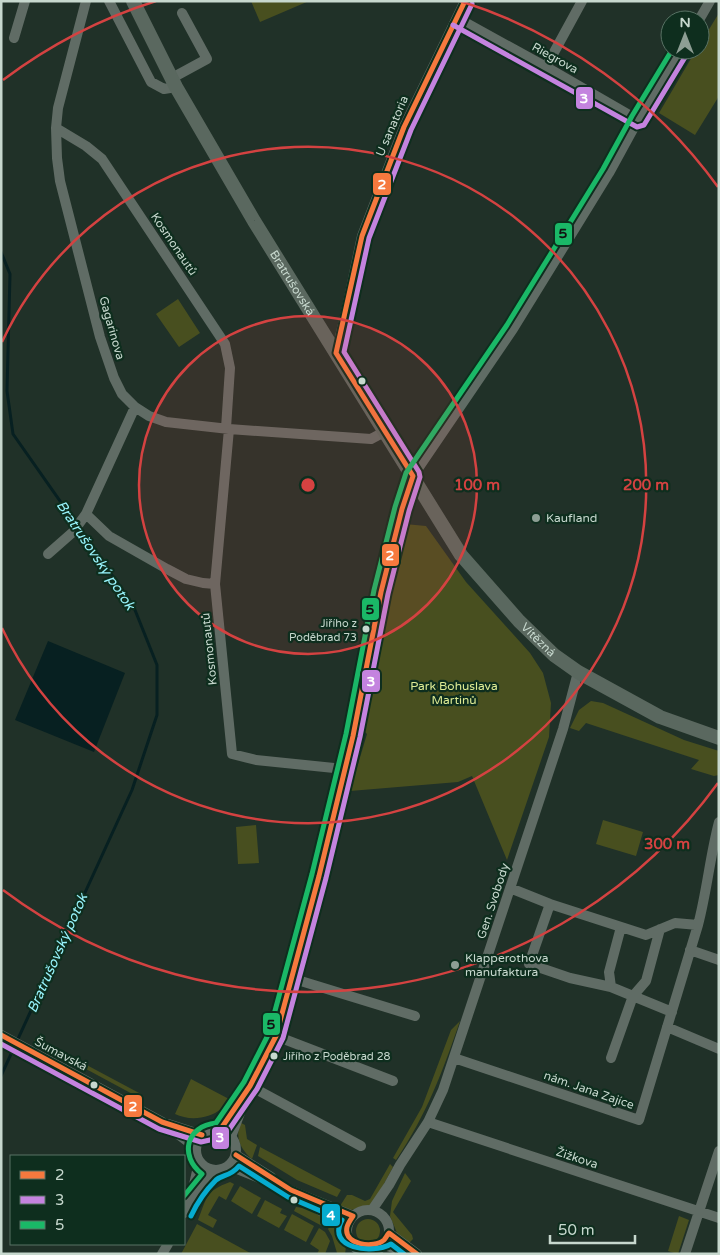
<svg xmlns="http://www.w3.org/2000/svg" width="720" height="1255" font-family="'Varela Round',sans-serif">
<rect width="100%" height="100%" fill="#203128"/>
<path fill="#484f1f" d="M 251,1 L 309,1 L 260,22 Z
M 719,13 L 719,96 L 695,135 L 659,113 L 696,50 L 700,50 L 700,44 Z
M 178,299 L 200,333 L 179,347 L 156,314 Z
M 405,524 L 426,526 L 466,582 L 530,653 L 543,673 L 551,703 L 549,737 L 507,860 L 472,776 L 458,782 L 350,791 L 367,734 L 364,731 L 367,696 Z
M 591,701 L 603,703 L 684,740 L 719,751 L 719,775 L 714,776 L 691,769 L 699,760 L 586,723 L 579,731 L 570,728 L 579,710 Z
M 603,820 L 643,832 L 636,856 L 596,844 Z
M 256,825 L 259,863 L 238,864 L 236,827 Z
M 460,1021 C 442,1073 427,1114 396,1160 L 393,1158 L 422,1107 L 451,1030 Z
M 36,1038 L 141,1094 L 138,1097 L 34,1041 Z
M 191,1079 L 229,1099 C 226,1102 224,1106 221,1109 C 209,1119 189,1121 175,1114 Z
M 241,1123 L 245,1125 L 247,1139 L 257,1145 L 252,1159 C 241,1150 234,1136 241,1123 Z
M 260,1147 L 341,1190 L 337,1197 L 297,1180 L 258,1156 Z
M 390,1164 L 393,1167 L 378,1195 L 370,1205 L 351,1210 L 340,1206 L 347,1195 L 352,1195 L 365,1201 L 370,1199 Z
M 405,1173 L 411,1181 L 393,1212 L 412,1235 L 413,1239 L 409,1243 L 397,1233 L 390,1216 L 392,1201 Z
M 230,1182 L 234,1184 L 226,1200 L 219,1196 L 208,1215 L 217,1220 L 213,1228 L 198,1220 C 207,1198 205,1191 230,1182 Z
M 240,1186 L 261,1198 L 252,1214 L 231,1201 Z
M 265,1200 L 282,1209 L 280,1213 L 287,1216 L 279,1228 L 257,1216 Z
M 296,1207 L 312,1209 L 327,1219 L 324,1227 L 294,1211 Z
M 292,1214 L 314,1226 L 306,1242 L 284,1230 Z
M 679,1216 L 689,1220 L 678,1254 L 677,1254 L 668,1251 Z
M356 1231a12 12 0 1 1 24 0a12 12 0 1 1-24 0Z
M 332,1223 C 342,1231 348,1240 345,1254 L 337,1253 L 332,1236 L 328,1229 Z
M 197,1224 L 252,1254 L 181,1254 Z
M 319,1228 L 325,1232 L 330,1241 L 325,1254 L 317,1254 L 319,1250 L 310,1244 Z"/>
<path fill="#072021" d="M 48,641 L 125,673 L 94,752 L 15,720 Z"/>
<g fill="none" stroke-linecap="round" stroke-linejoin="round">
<path stroke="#072021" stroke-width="3" d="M 1,252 L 10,274 L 7,391 L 13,434 L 133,605 L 157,665 L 157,715 L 132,790 L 1,1076"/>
<path stroke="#606c65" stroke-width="10" d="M 86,1 L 58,108 L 56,128 L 57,158 L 60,181 L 100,337 L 114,378 L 122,394 L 135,407 L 149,416 L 166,422 L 229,429 L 371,439 L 384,432
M 109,1 L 151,82 L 164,89 L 176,87
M 457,18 L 546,67 L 638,120
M 699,20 L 710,1
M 14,38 L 25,1
M 546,67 L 582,1
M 172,78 L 207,59 L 182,13
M 56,128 L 86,146 L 102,159 L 225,344 L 230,368 L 226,428
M 336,353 L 346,312 L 362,236 L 404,127 L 465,1
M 135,407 L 86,514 L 109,536 L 167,569 L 186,579 L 203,583 L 215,584
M 229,429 L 215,584 L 232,754 L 256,760 L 344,769
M 48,554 L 73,532 L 86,514
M 510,888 L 550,904 L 646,935 L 675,923 L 698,925 C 707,891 710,856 719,822
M 550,904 L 529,964 L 570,978 L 611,987
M 621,927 L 609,972 L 611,987 L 672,1012
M 690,950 L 719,960
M 291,978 L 415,1016
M 667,1027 L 719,1049
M 1,1035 L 162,1122 L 195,1147
M 276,1036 L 393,1081
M 454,1058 L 639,1120 L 698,925
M 611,1058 L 633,996 L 646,981 L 660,929
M 250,1086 L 361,1146
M 428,1122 L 719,1218
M 168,1124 L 202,1135
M196 1150a20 20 0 1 1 40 0a20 20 0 1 1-40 0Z
M 220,1130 L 241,1099
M 231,1137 L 250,1086 L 276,1036 L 319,876 L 353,736 L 381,592 L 402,509 L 413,476 L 513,329 L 609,173 L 638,120 L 681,50
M 236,1155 L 271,1177
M 230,1166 L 353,1216
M 191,1198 L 199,1162
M 312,1205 L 347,1228
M347 1231a21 21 0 1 1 42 0a21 21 0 1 1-42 0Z
M 372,1210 L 389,1185 L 400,1165 L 428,1122 L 443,1090 L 563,729 L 578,672
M 184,1213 L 190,1200 L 214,1171
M 389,1233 L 417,1254
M 384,1245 L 410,1253
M 162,1254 L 168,1244
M 685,1254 L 719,1151"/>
<path stroke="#5a685f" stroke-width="14" id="s1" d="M 133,1 L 176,87 L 254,221 L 461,555 L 519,621 L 554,655 L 578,672 L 660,717 L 719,738"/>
<defs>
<path id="bus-1" d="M 1,1035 L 162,1122 L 202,1135
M 220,1130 L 250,1086 L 276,1036 L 319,876 L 353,736 L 381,592 L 402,509 L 413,476 L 336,353 L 362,236 L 404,127 L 465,1
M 236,1155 L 291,1190 L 353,1216 C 351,1219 348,1223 347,1227 C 343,1245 374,1249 384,1240 C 386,1238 387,1235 389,1233 L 417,1254"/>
<path id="bus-2" d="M 453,25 L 637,127 L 644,125 L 687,54
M 1,1044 L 159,1129 L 201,1142 L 223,1137 L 226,1134 L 257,1089 L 283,1038 L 326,878 L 360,737 L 388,594 L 409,511 L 420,477 L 419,472 L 344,352 L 369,238 L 411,130 L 472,4"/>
<path id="bus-3" d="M 184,1196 L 202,1174 C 179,1156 186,1126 216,1123 L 244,1082 L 269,1033 L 312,874 L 346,734 L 374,590 L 395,507 L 406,473 L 507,325 L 603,169 L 632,116 L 672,50"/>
<path id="bus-4" d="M 191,1216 C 197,1203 206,1190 216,1180 C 223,1174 230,1177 239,1166 L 288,1197 L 342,1220 C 326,1248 372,1255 391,1244 L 404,1254"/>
</defs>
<use href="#bus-1" stroke="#0e2e1e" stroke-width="9"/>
<use href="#bus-2" stroke="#0e2e1e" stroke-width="9"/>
<use href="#bus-3" stroke="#0e2e1e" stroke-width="9"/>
<use href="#bus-4" stroke="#0e2e1e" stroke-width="9"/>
<use href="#bus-1" stroke="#f6793e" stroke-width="5"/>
<use href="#bus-2" stroke="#c483df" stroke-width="5"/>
<use href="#bus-3" stroke="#1ab867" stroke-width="5"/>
<use href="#bus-4" stroke="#06acd0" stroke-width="5"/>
</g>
<circle cx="308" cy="485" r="169" fill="#d44241" fill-opacity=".12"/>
<g fill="none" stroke="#d44241" stroke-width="2.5">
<circle cx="308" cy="485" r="169"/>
<path d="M2 342A338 338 0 1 1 2 628"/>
<path d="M718 783A507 507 0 0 1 3 890M3 80A507 507 0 0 1 156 1M460 1A507 507 0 0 1 718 187"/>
</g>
<g fill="#c7d8ce" stroke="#0e2e1e" stroke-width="2">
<circle cx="362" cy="381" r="4.5"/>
<circle cx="366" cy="629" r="4.5"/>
<circle cx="274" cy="1056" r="4.5"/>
<circle cx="94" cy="1085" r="4.5"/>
<circle cx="294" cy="1200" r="4.5"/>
</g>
<g fill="#8d9e94" stroke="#0e2e1e" stroke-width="2">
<circle cx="536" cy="518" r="5"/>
<circle cx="455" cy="965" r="5"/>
</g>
<g text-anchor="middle" stroke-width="4.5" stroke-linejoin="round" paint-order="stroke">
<g font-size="11" fill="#c7d8ce" stroke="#0e2e1e" text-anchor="end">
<text x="357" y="627">Jiřího z<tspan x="357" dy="14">Poděbrad 73</tspan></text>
<text x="283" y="1060" text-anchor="start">Jiřího z Poděbrad 28</text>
</g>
<g font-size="12" fill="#c7d8ce" stroke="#0e2e1e">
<text transform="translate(555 58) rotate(29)" y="4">Riegrova</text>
<text transform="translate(392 126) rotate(-67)" y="4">U sanatoria</text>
<text transform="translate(174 244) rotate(56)" y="4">Kosmonautů</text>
<text dy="4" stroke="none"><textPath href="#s1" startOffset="324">Bratrušovská</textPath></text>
<text transform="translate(112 328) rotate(74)" y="4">Gagarinova</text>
<text dy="4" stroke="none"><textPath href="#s1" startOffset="759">Vítězná</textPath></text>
<text transform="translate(209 649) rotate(-96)" y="4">Kosmonautů</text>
<text transform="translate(493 901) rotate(-72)" y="4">Gen. Svobody</text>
<text transform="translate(61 1054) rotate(28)" y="4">Šumavská</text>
<text transform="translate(589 1090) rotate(19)" y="4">nám. Jana Zajíce</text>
<text transform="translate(577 1158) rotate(18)" y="4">Žižkova</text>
</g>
<g font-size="12" fill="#c7d8ce" stroke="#0e2e1e" text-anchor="start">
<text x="546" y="522">Kaufland</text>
<text x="465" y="962">Klapperothova<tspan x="465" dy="14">manufaktura</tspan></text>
</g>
<g font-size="12" fill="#deeb94" stroke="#0e2e1e">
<text x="454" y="690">Park Bohuslava<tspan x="454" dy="14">Martinů</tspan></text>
</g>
<g font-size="14" font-style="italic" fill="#97f3fb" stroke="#0e2e1e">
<text transform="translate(96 555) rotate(56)" y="5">Bratrušovský potok</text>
<text transform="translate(57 953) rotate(-66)" y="5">Bratrušovský potok</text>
</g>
</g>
<circle cx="308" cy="485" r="8" fill="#d44241" stroke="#0e2e1e" stroke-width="2.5"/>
<g font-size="15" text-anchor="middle" font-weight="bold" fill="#d44241" stroke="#0e2e1e" stroke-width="4.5" stroke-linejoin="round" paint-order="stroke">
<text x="477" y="490">100 m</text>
<text x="646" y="490">200 m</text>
<text x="667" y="849">300 m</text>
</g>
<g stroke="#0e2e1e" stroke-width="2">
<rect x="575" y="86" width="19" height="24" rx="5" fill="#c483df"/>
<rect x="372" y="172" width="20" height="24" rx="5" fill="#f6793e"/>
<rect x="554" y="222" width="19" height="24" rx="5" fill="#1ab867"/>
<rect x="381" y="543" width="19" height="24" rx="5" fill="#f6793e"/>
<rect x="361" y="597" width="19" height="24" rx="5" fill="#1ab867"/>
<rect x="361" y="669" width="20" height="24" rx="5" fill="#c483df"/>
<rect x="262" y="1012" width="19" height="24" rx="5" fill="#1ab867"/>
<rect x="123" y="1094" width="20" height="24" rx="5" fill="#f6793e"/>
<rect x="211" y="1126" width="19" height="24" rx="5" fill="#c483df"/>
<rect x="321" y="1203" width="20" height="24" rx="5" fill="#06acd0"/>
</g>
<g font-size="14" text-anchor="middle" font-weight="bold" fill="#fff">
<text x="584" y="103">3</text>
<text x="382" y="189">2</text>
<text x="390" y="560">2</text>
<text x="371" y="686">3</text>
<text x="133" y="1111">2</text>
<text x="220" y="1142">3</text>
<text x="331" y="1220">4</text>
</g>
<g font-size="14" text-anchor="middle" font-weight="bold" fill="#111">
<text x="563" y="238">5</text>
<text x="370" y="614">5</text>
<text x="271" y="1029">5</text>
</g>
<rect width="720" height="1255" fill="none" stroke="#c7d8ce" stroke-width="5"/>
<rect x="10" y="1155" width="175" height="90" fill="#0e2e1e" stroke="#587264"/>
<rect x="20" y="1171" width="25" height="8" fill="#f6793e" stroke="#587264"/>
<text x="55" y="1180" font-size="15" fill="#c7d8ce">2</text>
<rect x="20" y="1196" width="25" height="8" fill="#c483df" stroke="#587264"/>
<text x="55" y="1205" font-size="15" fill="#c7d8ce">3</text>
<rect x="20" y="1221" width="25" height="8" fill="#1ab867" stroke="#587264"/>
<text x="55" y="1230" font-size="15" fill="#c7d8ce">5</text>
<g transform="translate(685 35)"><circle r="24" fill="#0e2e1e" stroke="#587264"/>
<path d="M0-4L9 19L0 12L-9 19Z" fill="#8d9e94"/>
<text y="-8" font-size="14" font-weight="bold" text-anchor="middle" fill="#c7d8ce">N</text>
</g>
<path d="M550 1235v8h85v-8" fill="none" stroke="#c7d8ce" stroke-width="2.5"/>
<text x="558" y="1235" font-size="15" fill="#c7d8ce" stroke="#0e2e1e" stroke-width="4" paint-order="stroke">50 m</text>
</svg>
